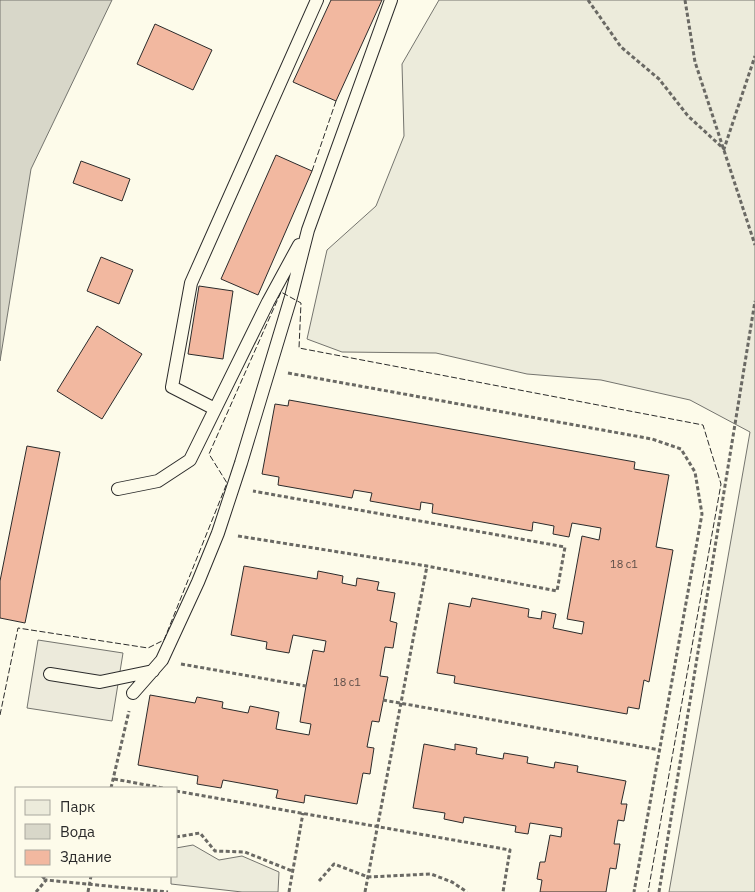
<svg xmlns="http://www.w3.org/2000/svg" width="755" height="892" font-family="'IBM Plex Sans',sans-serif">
<rect width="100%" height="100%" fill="#fdfbea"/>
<path fill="#ecebdb" stroke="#74746e" d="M 439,0 L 755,0 L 755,892 L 669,892 L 750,432 L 690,400 L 601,380 L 527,374 L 436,353 L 342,352 L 307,339 L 327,250 L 376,206 L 404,136 L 402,64 Z
M 193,845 L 219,860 L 242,856 L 279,872 L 278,892 L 242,892 L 171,884 L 171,876 L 176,876 L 176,848 Z"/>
<path fill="#eceadb" stroke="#74746e" d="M 38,640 L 123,653 L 112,721 L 27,708 Z"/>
<path fill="#d8d7c9" stroke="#74746e" d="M 0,0 L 112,0 L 31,169 L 0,361 Z"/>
<path fill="#f2b8a0" stroke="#2b2b2b" d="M 331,0 L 382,0 L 336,101 L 293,82 Z
M 155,24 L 212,50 L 193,90 L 137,64 Z
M 276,155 L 312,171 L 258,295 L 221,279 Z
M 81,161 L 130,179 L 122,201 L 73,183 Z
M 101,257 L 133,270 L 119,304 L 87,291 Z
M 199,286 L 233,291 L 223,359 L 188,354 Z
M 97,326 L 142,354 L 102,419 L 57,391 Z
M 289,400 L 635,462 L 634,469 L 669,475 L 656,547 L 673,550 L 649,682 L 644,680 L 639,709 L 628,707 L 627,714 L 454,683 L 455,676 L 437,673 L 449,603 L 470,607 L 472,598 L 529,609 L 528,617 L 541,619 L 542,611 L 556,614 L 553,628 L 582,634 L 584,622 L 567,619 L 582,536 L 599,540 L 601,528 L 572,523 L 569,537 L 553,534 L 554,526 L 533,522 L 532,531 L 432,513 L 433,504 L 421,502 L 420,510 L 370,501 L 372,493 L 354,490 L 352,498 L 278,485 L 279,477 L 262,474 L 275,404 L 288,406 Z
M 27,446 L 60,452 L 25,623 L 0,618 L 0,581 Z
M 244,566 L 317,579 L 318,571 L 343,576 L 342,583 L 356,586 L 357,578 L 379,582 L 377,590 L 395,593 L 390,621 L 397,623 L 393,648 L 385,647 L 380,676 L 388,677 L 379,722 L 372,721 L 367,747 L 374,748 L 370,774 L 363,773 L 357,804 L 305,795 L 304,803 L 276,798 L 278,790 L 223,780 L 221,788 L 197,784 L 198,776 L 138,765 L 150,695 L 195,703 L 197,697 L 223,702 L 222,708 L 248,713 L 250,706 L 279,712 L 276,729 L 309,735 L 311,724 L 300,722 L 306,686 L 313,650 L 324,652 L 326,641 L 293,635 L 289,653 L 266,649 L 267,642 L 231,635 Z
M 424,744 L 455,750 L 455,744 L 477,748 L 476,754 L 503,759 L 504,753 L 528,757 L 527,763 L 554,768 L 555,762 L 578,766 L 577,772 L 626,781 L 621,804 L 627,804 L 624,821 L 618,820 L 614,844 L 620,844 L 616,869 L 610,868 L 606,892 L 540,892 L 542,880 L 537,879 L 540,862 L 545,862 L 550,835 L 561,837 L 562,828 L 530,823 L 528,834 L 515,832 L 516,826 L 464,817 L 463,823 L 444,819 L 445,813 L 413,808 Z"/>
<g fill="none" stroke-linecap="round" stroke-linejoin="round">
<defs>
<path id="lane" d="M 215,409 L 172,387 L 191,283 L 317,0
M 118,489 L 158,481 L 190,460 L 268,302 L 299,245
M 50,674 L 100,682 L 153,671
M 133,693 L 162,660 L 198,582 L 218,533 L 241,463 L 291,297 L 308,230 L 391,0"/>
</defs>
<use href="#lane" stroke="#2b2b2b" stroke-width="14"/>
<path stroke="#6a6964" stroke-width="3" stroke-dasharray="4 2.5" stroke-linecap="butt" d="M 588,0 L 621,47 L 659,79 L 688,116 L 724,149 L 755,56
M 685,0 L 695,62 L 755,245
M 288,373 L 652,439 L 681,449 L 695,472 L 702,514 L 634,892
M 238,536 L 427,566 L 557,591 L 565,547 L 253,491
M 181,664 L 306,686
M 383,700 L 660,750
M 114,779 L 163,788
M 111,788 L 129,711
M 176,791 L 510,850 L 503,892
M 176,837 L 200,833 L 215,851 L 245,852 L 292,871
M 42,876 L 46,880
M 319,881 L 334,864 L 368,877 L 431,874 L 452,882 L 467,892
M 36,892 L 46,880 L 168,892
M 88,892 L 91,876
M 289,892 L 303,813
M 365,892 L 427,566
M 659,892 L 755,301"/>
<use href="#lane" stroke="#fdfbea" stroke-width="12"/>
<path stroke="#2b2b2b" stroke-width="1" stroke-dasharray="6 2.5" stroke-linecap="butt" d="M 312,171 L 336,101
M 0,715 L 18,628 L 148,648 L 164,640 L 227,483 L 209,454 L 281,292 L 301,303 L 299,348 L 703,425 L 721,484 L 648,892"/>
</g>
<g text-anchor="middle" stroke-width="4" stroke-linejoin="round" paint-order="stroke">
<g font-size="11" fill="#5d4e48">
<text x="624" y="568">18 с1</text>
<text x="347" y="686">18 с1</text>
</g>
</g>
<rect x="15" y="787" width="162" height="90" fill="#fdfbea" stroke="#a9a89e"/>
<rect x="25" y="800" width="25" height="15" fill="#ecebdb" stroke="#a9a89e"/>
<text x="60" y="812" font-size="15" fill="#2b2b2b">Парк</text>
<rect x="25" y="824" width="25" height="15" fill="#d8d7c9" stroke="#a9a89e"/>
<text x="60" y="837" font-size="15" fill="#2b2b2b">Вода</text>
<rect x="25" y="850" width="25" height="15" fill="#f2b8a0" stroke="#a9a89e"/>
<text x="60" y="862" font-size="15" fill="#2b2b2b">Здание</text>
</svg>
